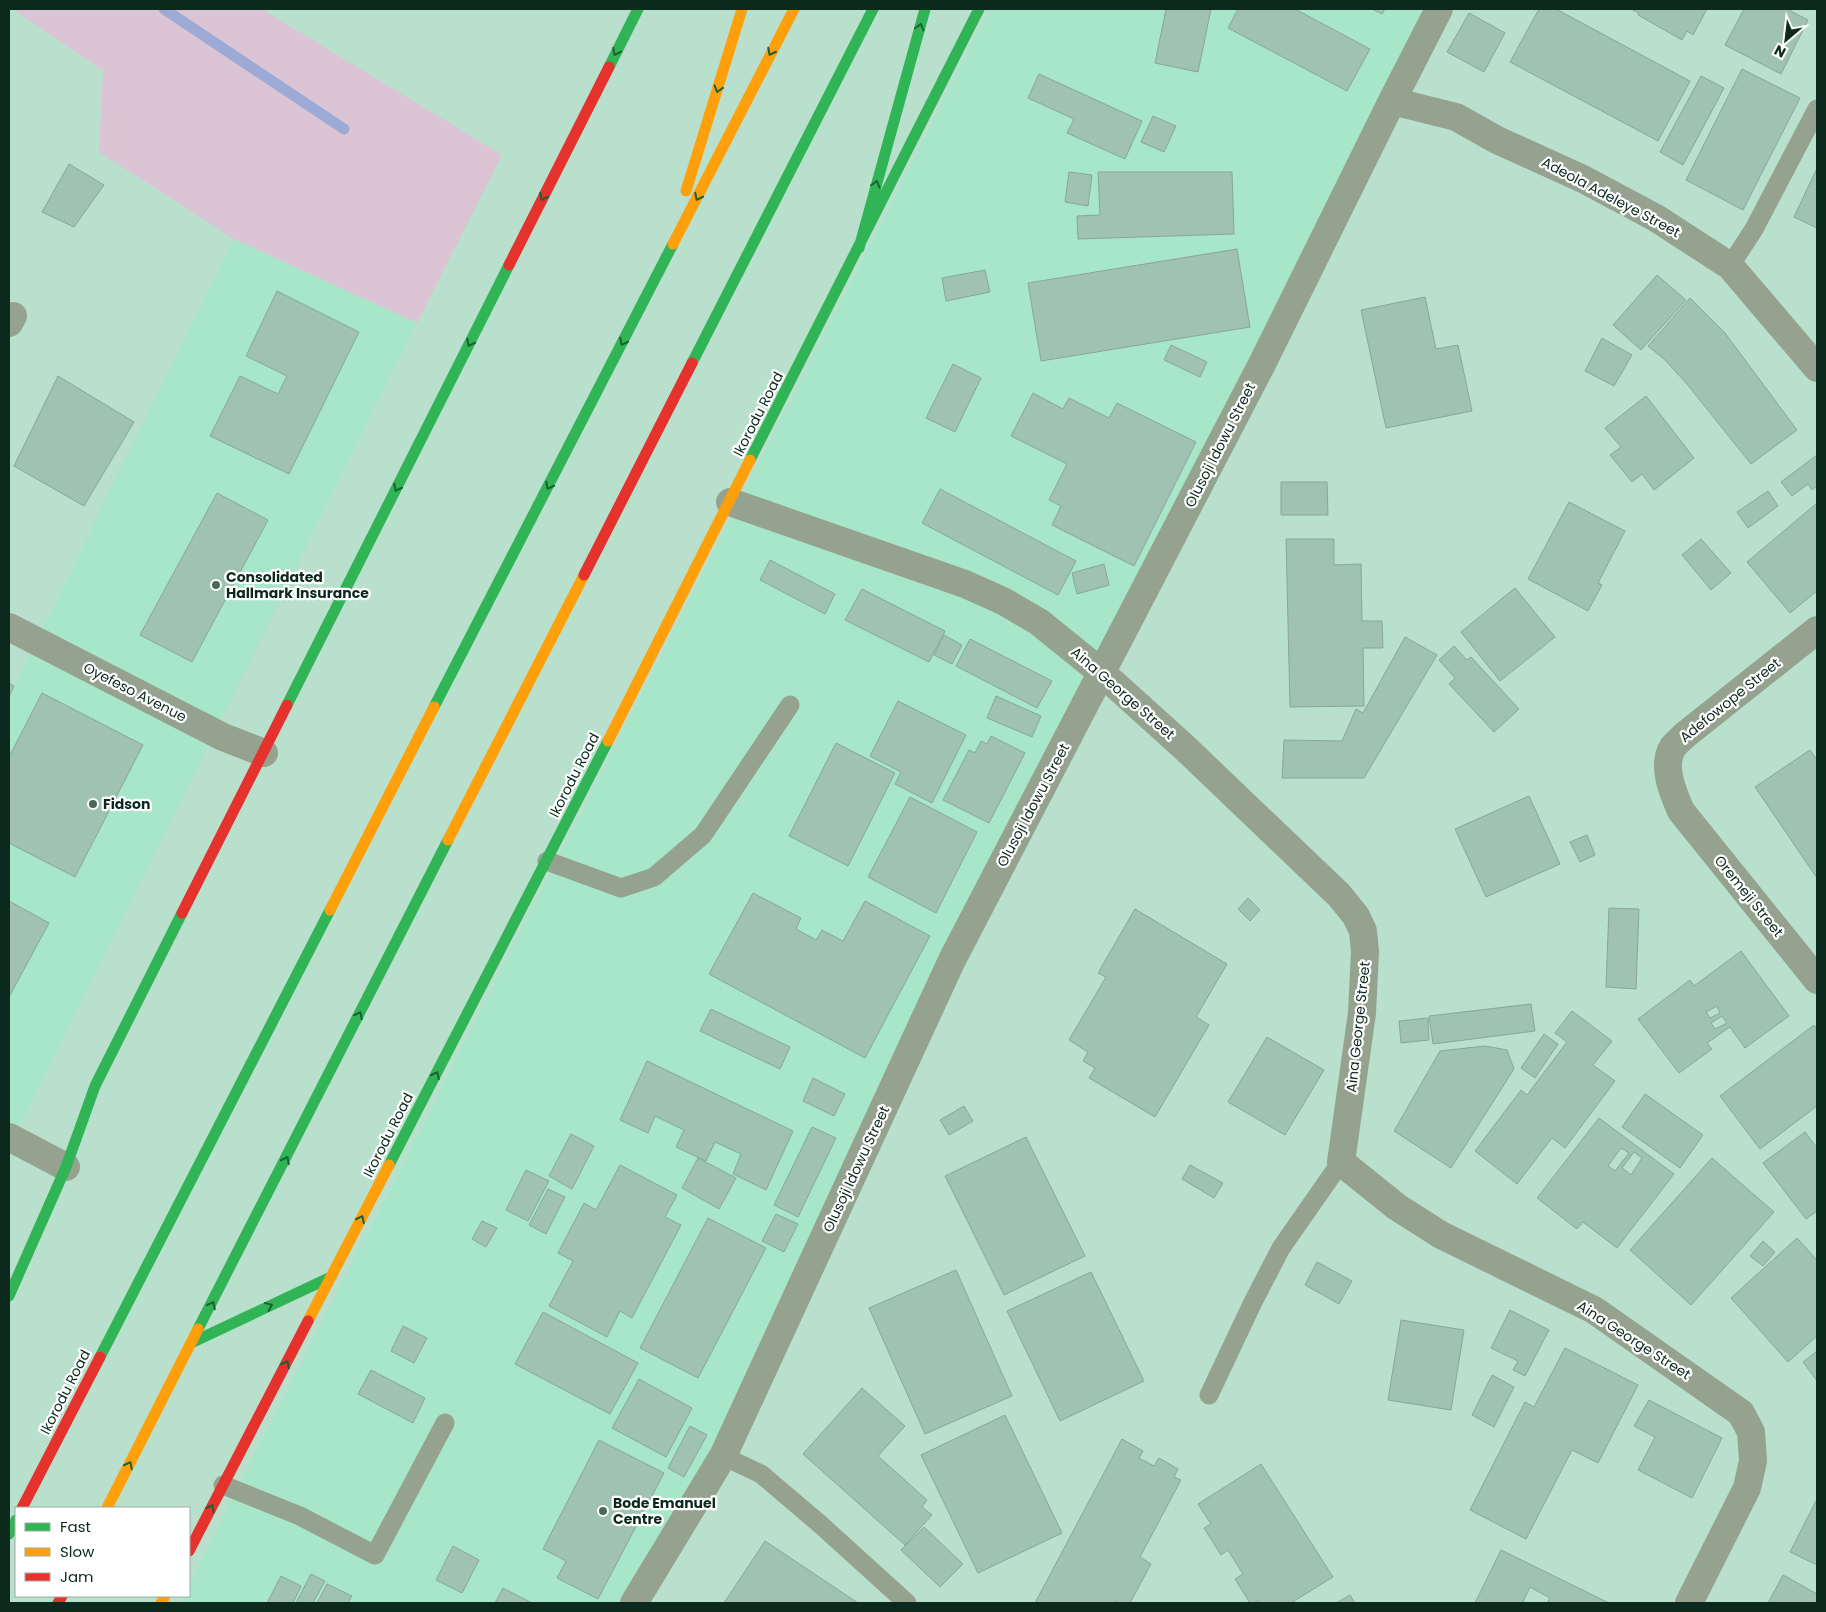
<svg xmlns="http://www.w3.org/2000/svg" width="1826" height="1612" font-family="Poppins,sans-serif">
<rect width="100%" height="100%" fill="#b9e0cd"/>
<path fill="#a7e6c8" d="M 990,9 L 1452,9 L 641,1603 L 179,1603 L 183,1596 L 189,1596 L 189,1584 Z
M 234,239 L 417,323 L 9,1148 L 9,697 Z"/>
<path fill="#dbc4d4" d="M 13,9 L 262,9 L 502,155 L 417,323 L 234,239 L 99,152 L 103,71 Z"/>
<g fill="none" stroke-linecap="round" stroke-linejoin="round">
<path stroke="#9eaad6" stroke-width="11" d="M 164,9 L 344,129"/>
</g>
<path fill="#a0c2b2" stroke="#87a798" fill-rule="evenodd" d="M 1166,9 L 1211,9 L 1198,72 L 1155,63 Z
M 1238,9 L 1295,9 L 1370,49 L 1347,91 L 1228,28 Z
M 1372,9 L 1385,9 L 1382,14 Z
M 1539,9 L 1556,9 L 1690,81 L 1658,141 L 1510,62 Z
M 1631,9 L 1707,9 L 1693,35 L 1687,31 L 1682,40 L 1638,15 L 1639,13 Z
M 1744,9 L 1787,9 L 1808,20 L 1781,74 L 1725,45 Z
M 1469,13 L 1505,33 L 1484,72 L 1447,52 Z
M 1742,69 L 1800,98 L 1743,210 L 1686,180 Z
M 1039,74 L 1142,121 L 1125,159 L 1067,133 L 1074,119 L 1028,98 Z
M 1701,76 L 1724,88 L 1683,165 L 1660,152 Z
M 1153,116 L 1176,126 L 1164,152 L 1141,142 Z
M 69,164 L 104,185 L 74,227 L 42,212 Z
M 1817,168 L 1817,228 L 1794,217 Z
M 1069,172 L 1092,175 L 1088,206 L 1065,202 Z
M 1098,172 L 1232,172 L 1234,234 L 1078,239 L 1077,216 L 1100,215 Z
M 1237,249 L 1250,327 L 1041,361 L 1028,283 Z
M 985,270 L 990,292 L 946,301 L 942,278 Z
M 1657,275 L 1686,300 L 1641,350 L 1613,325 Z
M 277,291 L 359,332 L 289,474 L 210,436 L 240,376 L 278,394 L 287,376 L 246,356 Z
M 1425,297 L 1436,349 L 1458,345 L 1472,411 L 1386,428 L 1361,310 Z
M 1690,298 L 1725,333 L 1797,430 L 1751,464 L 1687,384 L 1664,359 L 1648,346 Z
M 1602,338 L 1632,355 L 1614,386 L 1585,371 Z
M 1171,345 L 1207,362 L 1200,377 L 1164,360 Z
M 953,364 L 981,378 L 955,432 L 926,418 Z
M 58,376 L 134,422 L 84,506 L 14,466 Z
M 1033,393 L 1063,409 L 1069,398 L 1109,418 L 1117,403 L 1196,442 L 1134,566 L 1052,525 L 1061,506 L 1049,500 L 1067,464 L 1011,436 Z
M 1646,396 L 1694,458 L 1654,490 L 1642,474 L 1632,482 L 1610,455 L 1621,447 L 1605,428 Z
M 1817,455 L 1817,486 L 1812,490 L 1808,484 L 1792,496 L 1781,482 Z
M 1281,482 L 1327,482 L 1328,515 L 1281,515 Z
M 940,489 L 1076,561 L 1058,595 L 922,523 Z
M 1768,491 L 1778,506 L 1748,528 L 1737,512 Z
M 217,493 L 268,520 L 192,662 L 140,635 Z
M 1569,502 L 1625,531 L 1598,583 L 1602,585 L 1588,611 L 1528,579 Z
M 1817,503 L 1817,591 L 1790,613 L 1747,562 Z
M 1286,539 L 1334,539 L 1334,565 L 1361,564 L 1362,621 L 1382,621 L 1383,648 L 1363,648 L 1364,706 L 1290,707 Z
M 1701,539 L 1731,573 L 1711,590 L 1682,555 Z
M 770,560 L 835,594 L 825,614 L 760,580 Z
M 1104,564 L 1109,585 L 1077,594 L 1072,573 Z
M 1515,588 L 1555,637 L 1500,681 L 1461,632 Z
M 862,589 L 945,631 L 929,662 L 845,620 Z
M 944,635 L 962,645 L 952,664 L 934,655 Z
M 1405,637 L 1437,655 L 1364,778 L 1282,778 L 1284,740 L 1342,741 L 1356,709 L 1363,713 Z
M 970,639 L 1052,681 L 1037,708 L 956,666 Z
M 1454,646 L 1467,660 L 1471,657 L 1519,709 L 1494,732 L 1449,684 L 1455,678 L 1439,660 Z
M 9,683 L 14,686 L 9,697 Z
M 42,693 L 143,745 L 75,877 L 9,843 L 9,757 Z
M 996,696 L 1041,716 L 1032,737 L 987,718 Z
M 898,701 L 966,735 L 932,803 L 895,784 L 901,772 L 870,756 Z
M 991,736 L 1025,753 L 989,823 L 943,800 L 969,750 L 975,753 L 981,741 L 987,744 Z
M 836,743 L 895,773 L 848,866 L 789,836 Z
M 1810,750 L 1817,760 L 1817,878 L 1755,787 Z
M 1529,796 L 1560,864 L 1486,897 L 1455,829 Z
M 910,797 L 977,832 L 936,913 L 868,877 Z
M 1587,835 L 1595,855 L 1580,862 L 1570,842 Z
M 753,893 L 801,918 L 796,929 L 816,940 L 822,930 L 843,941 L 865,901 L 930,936 L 865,1058 L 709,974 Z
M 1248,898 L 1260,910 L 1250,921 L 1238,909 Z
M 9,901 L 49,923 L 9,997 Z
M 1609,908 L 1639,909 L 1636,989 L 1606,987 Z
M 1135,909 L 1227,964 L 1196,1017 L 1209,1025 L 1155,1117 L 1089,1078 L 1095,1068 L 1083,1061 L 1088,1052 L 1069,1040 L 1106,977 L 1098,973 Z
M 1741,951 L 1789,1016 L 1745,1048 L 1730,1027 L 1707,1043 L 1712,1049 L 1679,1073 L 1638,1019 L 1690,980 L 1694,986 ZM 1717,1006 L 1720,1013 L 1710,1018 L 1706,1012 ZM 1722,1016 L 1727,1023 L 1715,1029 L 1711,1023 Z
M 1531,1004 L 1535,1031 L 1433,1044 L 1429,1016 Z
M 711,1009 L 790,1047 L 780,1069 L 700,1031 Z
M 1572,1011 L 1612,1041 L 1593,1065 L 1615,1081 L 1565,1148 L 1552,1138 L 1517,1184 L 1475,1151 L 1521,1090 L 1527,1095 L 1567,1042 L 1555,1033 Z
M 1428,1018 L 1429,1040 L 1401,1043 L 1399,1021 Z
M 1814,1025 L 1817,1029 L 1817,1106 L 1760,1149 L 1720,1096 Z
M 1544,1034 L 1558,1044 L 1535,1078 L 1521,1068 Z
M 1267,1037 L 1324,1070 L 1285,1135 L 1228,1102 Z
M 1485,1046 L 1507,1050 L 1514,1069 L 1451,1168 L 1394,1131 L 1440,1051 Z
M 647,1061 L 793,1131 L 766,1190 L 733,1174 L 741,1154 L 715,1142 L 706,1161 L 676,1147 L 684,1130 L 655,1116 L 648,1133 L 620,1120 Z
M 813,1078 L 845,1094 L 834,1116 L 803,1101 Z
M 1645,1094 L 1703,1135 L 1680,1168 L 1622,1127 Z
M 964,1106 L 973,1121 L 949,1135 L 940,1120 Z
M 1599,1118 L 1674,1174 L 1617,1248 L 1583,1222 L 1577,1229 L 1537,1198 ZM 1621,1148 L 1629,1153 L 1615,1171 L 1608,1166 ZM 1634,1152 L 1642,1158 L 1631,1175 L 1622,1168 Z
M 812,1127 L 836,1138 L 798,1217 L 774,1205 Z
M 1805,1132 L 1817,1148 L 1817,1211 L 1806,1219 L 1763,1163 Z
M 571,1134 L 594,1146 L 572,1189 L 549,1176 Z
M 1026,1137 L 1085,1256 L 1004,1295 L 945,1176 Z
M 698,1158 L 736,1178 L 719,1209 L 682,1188 Z
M 1712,1158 L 1774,1212 L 1691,1305 L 1630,1250 Z
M 620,1165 L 677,1195 L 665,1217 L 681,1225 L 632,1318 L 620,1311 L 607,1337 L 549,1306 L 573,1261 L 558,1253 L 584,1203 L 596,1210 Z
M 1190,1165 L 1223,1183 L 1214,1198 L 1182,1179 Z
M 526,1170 L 549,1181 L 528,1221 L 506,1210 Z
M 548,1189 L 565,1197 L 546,1234 L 529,1225 Z
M 776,1214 L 798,1224 L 784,1252 L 762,1241 Z
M 708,1218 L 766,1248 L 698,1378 L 640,1348 Z
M 482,1221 L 497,1228 L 486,1247 L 472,1239 Z
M 1797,1238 L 1817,1260 L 1817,1336 L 1788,1362 L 1731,1298 Z
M 1763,1241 L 1775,1252 L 1763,1266 L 1750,1256 Z
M 1317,1262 L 1352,1281 L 1339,1304 L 1305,1285 Z
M 956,1270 L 1012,1396 L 925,1434 L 869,1308 Z
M 1091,1272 L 1144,1381 L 1060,1421 L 1007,1311 Z
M 1510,1310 L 1549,1330 L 1525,1376 L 1513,1370 L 1518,1361 L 1491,1348 Z
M 543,1312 L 638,1363 L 610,1414 L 515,1364 Z
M 1401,1320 L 1464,1330 L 1451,1410 L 1388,1400 Z
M 403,1326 L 427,1338 L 414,1363 L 391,1351 Z
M 1565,1348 L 1638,1385 L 1598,1463 L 1572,1450 L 1526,1539 L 1470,1510 L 1525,1402 L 1534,1407 Z
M 1817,1351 L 1817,1381 L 1803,1362 Z
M 371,1370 L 425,1398 L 413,1423 L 358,1394 Z
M 1492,1375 L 1514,1387 L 1494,1427 L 1472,1415 Z
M 639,1379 L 692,1408 L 666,1457 L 612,1428 Z
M 862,1388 L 905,1426 L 878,1456 L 927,1500 L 922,1507 L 932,1515 L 905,1545 L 803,1454 Z
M 1649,1400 L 1722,1438 L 1692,1498 L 1638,1470 L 1655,1437 L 1634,1426 Z
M 1005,1415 L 1062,1533 L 978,1573 L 921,1455 Z
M 690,1426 L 707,1435 L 684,1477 L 668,1468 Z
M 1122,1439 L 1143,1451 L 1139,1458 L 1154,1466 L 1159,1458 L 1178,1469 L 1174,1477 L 1181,1480 L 1140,1557 L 1151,1564 L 1130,1603 L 1120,1603 L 1116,1601 L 1115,1603 L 1035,1603 Z
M 599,1440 L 664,1473 L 598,1599 L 557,1578 L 566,1561 L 543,1549 Z
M 1261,1464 L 1333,1577 L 1291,1603 L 1261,1603 L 1259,1600 L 1254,1603 L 1250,1603 L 1235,1579 L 1243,1574 L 1228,1550 L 1221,1555 L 1204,1528 L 1211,1524 L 1198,1504 Z
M 1817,1499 L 1817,1565 L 1790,1552 Z
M 924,1527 L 963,1564 L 940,1587 L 901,1550 Z
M 765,1541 L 858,1603 L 724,1603 Z
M 453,1546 L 479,1560 L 462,1593 L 436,1580 Z
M 1501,1550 L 1609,1603 L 1547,1603 L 1550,1598 L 1530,1587 L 1523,1602 L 1525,1603 L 1475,1603 Z
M 311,1574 L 325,1581 L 313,1603 L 296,1603 Z
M 1783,1575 L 1817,1594 L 1817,1603 L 1768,1603 Z
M 281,1576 L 301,1586 L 293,1603 L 267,1603 Z
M 327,1584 L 352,1596 L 348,1603 L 317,1603 Z
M 503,1588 L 532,1603 L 495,1603 Z
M 1350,1595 L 1355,1603 L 1336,1603 Z"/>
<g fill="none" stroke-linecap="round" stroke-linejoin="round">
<path stroke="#94a28f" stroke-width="19" d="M 1730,266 L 1754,229 L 1817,109
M 547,861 L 621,888 L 654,877 L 703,835 L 790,705
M 1209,1395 L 1253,1302 L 1281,1248 L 1341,1162
M 723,1456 L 761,1474 L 821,1525 L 907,1603
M 223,1485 L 300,1516 L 375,1555 L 445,1423"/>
<path stroke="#94a28f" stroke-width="28" d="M 1392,101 L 1456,117 L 1497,140 L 1583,179 L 1656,218 L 1730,266 L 1817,368
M 9,323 L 13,316
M 730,502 L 965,584 L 1003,601 L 1039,622 L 1102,673 L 1184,747 L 1339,895 L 1356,916 L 1363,931 L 1365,952 L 1362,1013 L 1341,1162 L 1397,1207 L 1441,1235 L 1594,1310 L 1741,1413 L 1751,1432 L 1753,1461 L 1747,1488 L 1689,1603
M 9,627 L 223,737 L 264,753
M 1817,630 L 1685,735 C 1681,739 1676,743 1673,747 C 1661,765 1673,793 1681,811 L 1817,980
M 9,1137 L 66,1167
M 634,1603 L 723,1456 L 952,960 L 1262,364 L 1392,101 L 1439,9"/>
<path stroke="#30b455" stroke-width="11" d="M 609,67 L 638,9
M 859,248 L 925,9
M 692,363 L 873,9
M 750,460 L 979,9
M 287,705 L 509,265
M 434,707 L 673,244
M 389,1165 L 608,741
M 9,1296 L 66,1167 L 95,1086 L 182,913
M 198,1329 L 448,840
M 193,1342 L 331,1277
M 100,1357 L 330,910
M 9,1534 L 16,1520"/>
<path stroke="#ff9f0a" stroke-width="11" d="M 686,191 L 742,9
M 673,244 L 794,9
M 608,741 L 750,460
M 448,840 L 584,575
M 330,910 L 434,707
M 308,1321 L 389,1165
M 107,1508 L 198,1329
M 161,1603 L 165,1596"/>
<path stroke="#e5322d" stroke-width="11" d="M 509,265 L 609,67
M 584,575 L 692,363
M 182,913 L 287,705
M 22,1508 L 100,1357
M 189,1551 L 308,1321
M 58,1603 L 62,1596"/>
</g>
<defs><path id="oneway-chevron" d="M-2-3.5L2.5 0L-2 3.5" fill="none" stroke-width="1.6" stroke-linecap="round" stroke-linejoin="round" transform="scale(1.25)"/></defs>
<g stroke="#1a6133">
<use href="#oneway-chevron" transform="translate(920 27) rotate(-75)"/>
<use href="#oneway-chevron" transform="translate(616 52) rotate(117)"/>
<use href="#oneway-chevron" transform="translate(771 52) rotate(117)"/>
<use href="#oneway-chevron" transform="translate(718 89) rotate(107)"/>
<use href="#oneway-chevron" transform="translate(876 184) rotate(-75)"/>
<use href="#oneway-chevron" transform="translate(543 197) rotate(117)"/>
<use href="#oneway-chevron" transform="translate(698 197) rotate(117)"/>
<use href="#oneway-chevron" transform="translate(623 342) rotate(117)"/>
<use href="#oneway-chevron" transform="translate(470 343) rotate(117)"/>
<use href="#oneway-chevron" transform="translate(549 486) rotate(117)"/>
<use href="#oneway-chevron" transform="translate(397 488) rotate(117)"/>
<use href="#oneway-chevron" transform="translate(359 1015) rotate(-63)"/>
<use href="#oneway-chevron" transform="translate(436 1075) rotate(-63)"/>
<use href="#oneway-chevron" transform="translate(286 1160) rotate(-63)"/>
<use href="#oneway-chevron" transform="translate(361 1219) rotate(-63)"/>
<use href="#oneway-chevron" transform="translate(212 1305) rotate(-63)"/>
<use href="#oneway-chevron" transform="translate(269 1306) rotate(-25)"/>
<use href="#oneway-chevron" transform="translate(286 1364) rotate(-63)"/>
<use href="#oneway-chevron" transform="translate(129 1465) rotate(-63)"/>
<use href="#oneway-chevron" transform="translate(211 1508) rotate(-62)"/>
</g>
<g fill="#486a5b" stroke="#fff" stroke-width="2">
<circle cx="216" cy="585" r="5"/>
<circle cx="93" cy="804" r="5"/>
<circle cx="603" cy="1511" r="5"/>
</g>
<g text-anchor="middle" stroke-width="4.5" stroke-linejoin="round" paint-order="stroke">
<g font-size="14" fill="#0b2a1d" stroke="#fff">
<text transform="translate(1611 197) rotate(28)" y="5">Adeola Adeleye Street</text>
<text transform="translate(758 414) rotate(-63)" y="5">Ikorodu Road</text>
<text transform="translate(1220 445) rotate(-63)" y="5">Olusoji Idowu Street</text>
<text transform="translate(135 692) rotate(27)" y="5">Oyefeso Avenue</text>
<text transform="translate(1123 693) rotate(41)" y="5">Aina George Street</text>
<text transform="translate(1730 700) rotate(-39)" y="5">Adefowope Street</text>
<text transform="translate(574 775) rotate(-63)" y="5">Ikorodu Road</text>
<text transform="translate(1033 805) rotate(-62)" y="5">Olusoji Idowu Street</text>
<text transform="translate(1749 896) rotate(51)" y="5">Oremeji Street</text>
<text transform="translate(1358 1027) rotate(-84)" y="5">Aina George Street</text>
<text transform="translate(388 1135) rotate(-63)" y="5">Ikorodu Road</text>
<text transform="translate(856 1169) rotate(-65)" y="5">Olusoji Idowu Street</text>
<text transform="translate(1634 1340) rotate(33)" y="5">Aina George Street</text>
<text transform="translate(65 1392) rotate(-63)" y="5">Ikorodu Road</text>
</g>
<g font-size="14" font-weight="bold" fill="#0b2a1d" stroke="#fff" text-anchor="start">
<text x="226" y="582">Consolidated<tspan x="226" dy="16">Hallmark Insurance</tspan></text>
<text x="103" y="809">Fidson</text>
<text x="613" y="1508">Bode Emanuel<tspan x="613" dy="16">Centre</tspan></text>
</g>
</g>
<rect width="1826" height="1612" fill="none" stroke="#0b2a1d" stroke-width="20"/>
<rect x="15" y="1507" width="175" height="90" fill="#ffffff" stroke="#9daaa5"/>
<rect x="25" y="1523" width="25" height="8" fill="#30b455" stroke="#9daaa5"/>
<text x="60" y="1532" font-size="15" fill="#0b2a1d">Fast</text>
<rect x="25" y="1548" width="25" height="8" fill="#ff9f0a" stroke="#9daaa5"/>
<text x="60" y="1557" font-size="15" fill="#0b2a1d">Slow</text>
<rect x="25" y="1573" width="25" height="8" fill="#e5322d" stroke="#9daaa5"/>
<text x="60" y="1582" font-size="15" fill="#0b2a1d">Jam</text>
<g transform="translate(1786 40) rotate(208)" stroke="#ffffff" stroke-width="4" paint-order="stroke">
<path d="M0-4L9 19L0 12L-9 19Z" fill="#0b2a1d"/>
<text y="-8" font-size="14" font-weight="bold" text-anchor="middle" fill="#0b2a1d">N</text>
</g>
</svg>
